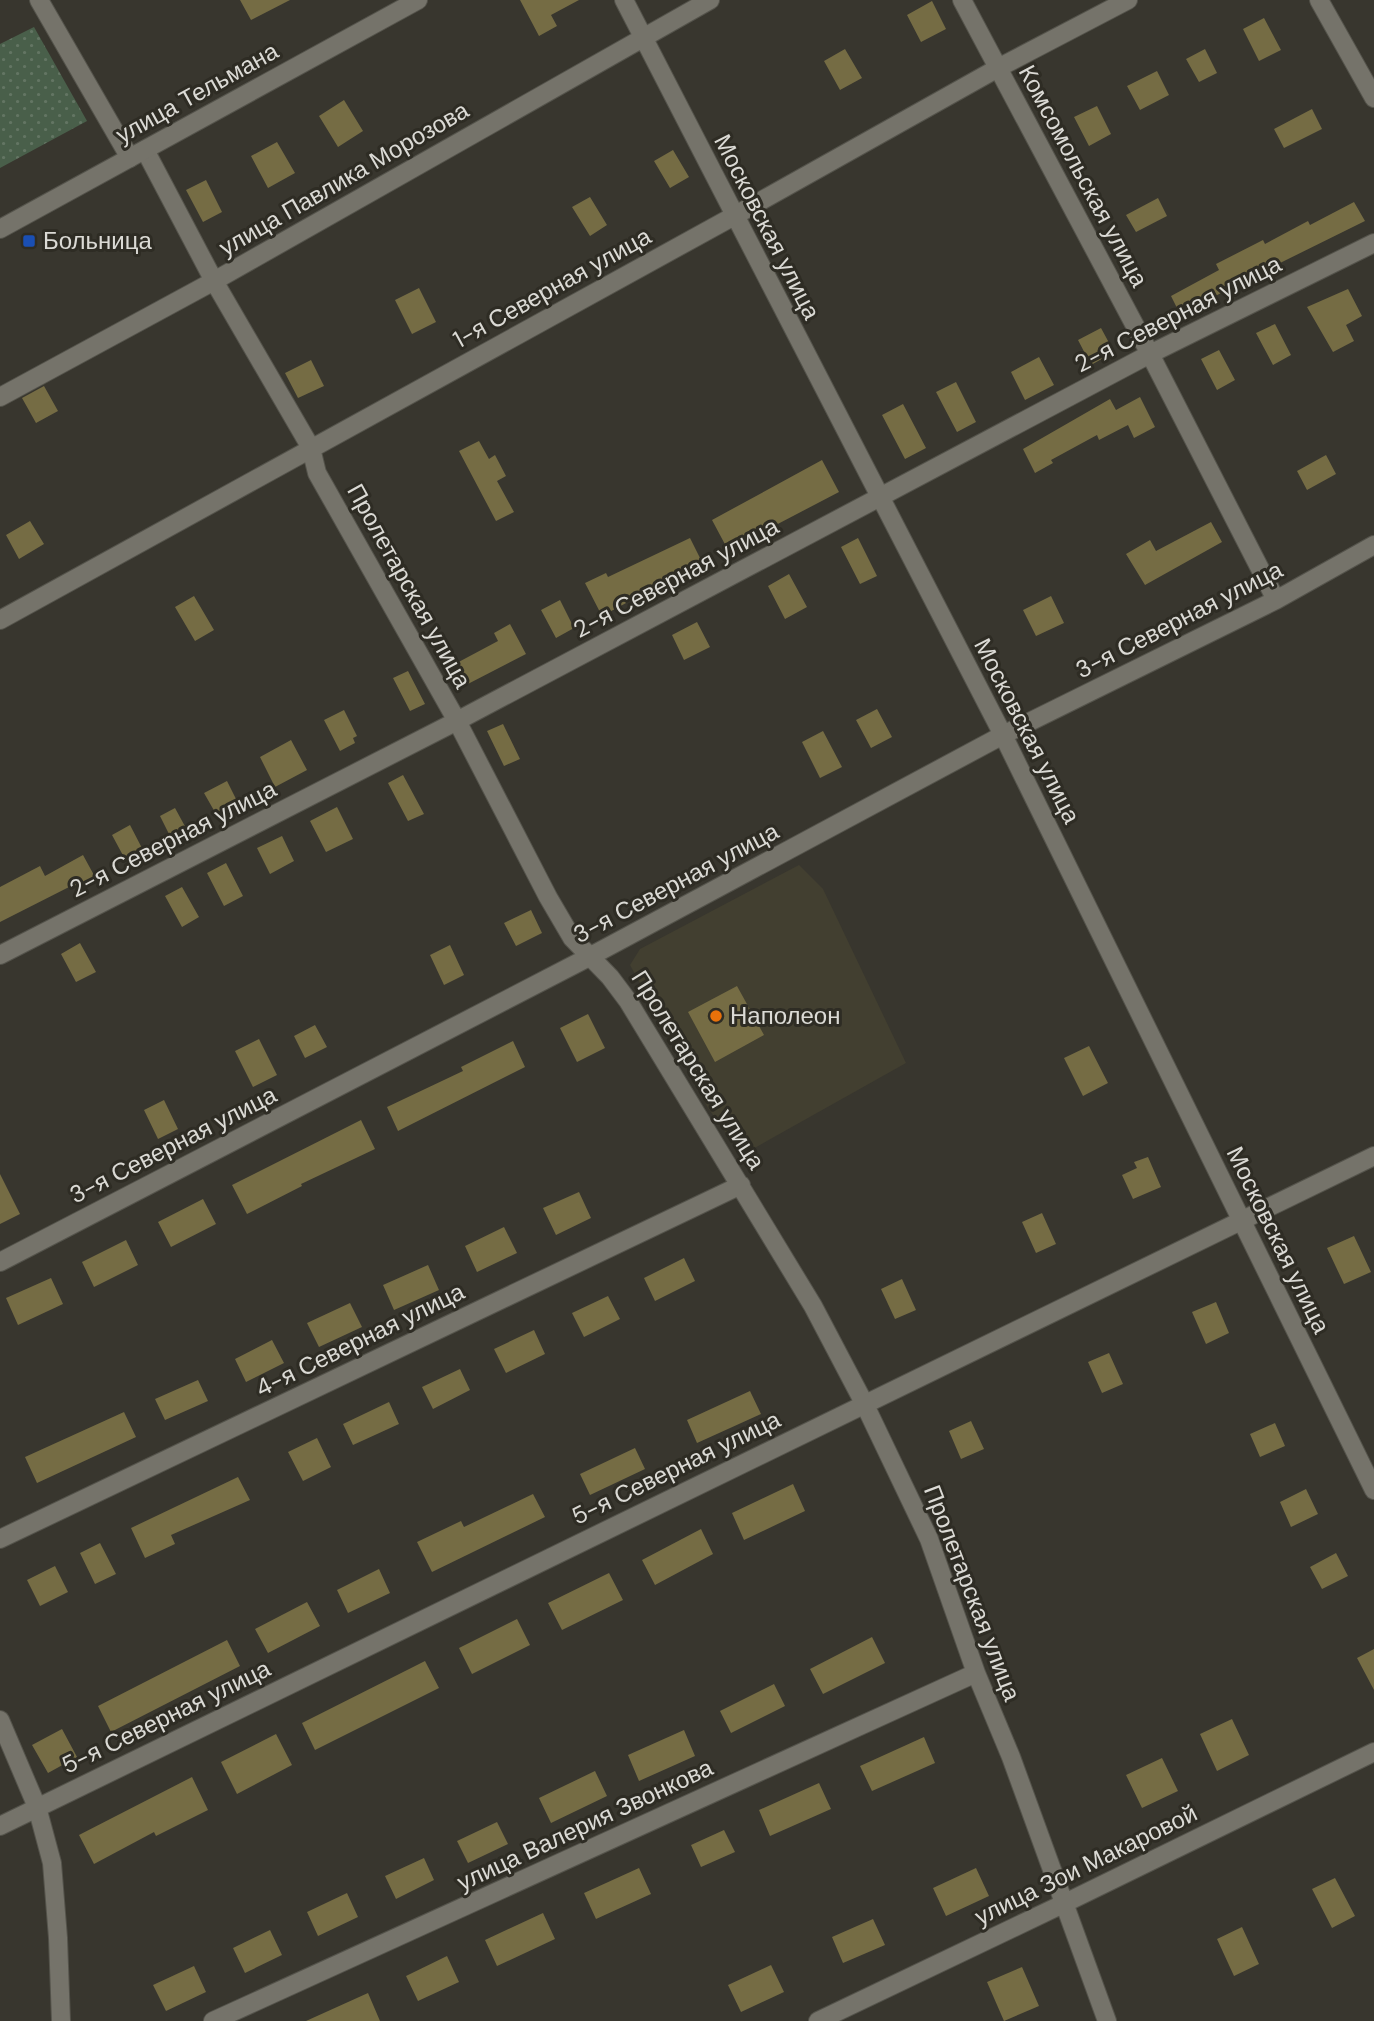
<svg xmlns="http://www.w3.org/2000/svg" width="1374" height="2021" font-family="'DM Sans',sans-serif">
<defs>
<pattern id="green-dots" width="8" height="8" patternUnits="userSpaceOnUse" patternTransform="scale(1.75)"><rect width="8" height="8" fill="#495f4a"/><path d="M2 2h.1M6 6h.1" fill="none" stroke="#637563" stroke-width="1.8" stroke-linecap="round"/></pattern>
</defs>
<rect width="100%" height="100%" fill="#38362e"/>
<path fill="#423f30" d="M 799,865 L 823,889 L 906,1063 L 742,1155 L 708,1108 L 630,965 L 640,949 Z"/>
<path fill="url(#green-dots)" d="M 34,27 L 87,121 L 0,168 L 0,44 Z"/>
<path fill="#756c44" d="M 240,0 L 290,0 L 251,20 Z
M 520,0 L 579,0 L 551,15 L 557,26 L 539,36 Z
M 932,1 L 946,29 L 921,42 L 907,15 Z
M 1264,18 L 1281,50 L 1259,61 L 1243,29 Z
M 845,49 L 862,78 L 840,90 L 824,61 Z
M 1205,49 L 1217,73 L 1199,82 L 1186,59 Z
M 1157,71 L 1169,95 L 1140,110 L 1127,86 Z
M 344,100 L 363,131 L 338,147 L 319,116 Z
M 1097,106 L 1111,134 L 1089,146 L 1074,117 Z
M 1312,109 L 1322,129 L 1284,148 L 1274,129 Z
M 277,142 L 295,173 L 268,188 L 251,156 Z
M 673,150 L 689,177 L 670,188 L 654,161 Z
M 206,180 L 222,212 L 203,222 L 186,190 Z
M 590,197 L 607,225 L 590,236 L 572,207 Z
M 1158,198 L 1167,216 L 1136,232 L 1126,215 Z
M 1354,202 L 1365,221 L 1276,265 L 1230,291 L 1229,289 L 1180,314 L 1171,296 L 1219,270 L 1216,264 L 1263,240 L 1265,244 L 1308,221 L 1310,225 Z
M 419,288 L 436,322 L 412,334 L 395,300 Z
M 1348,289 L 1362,316 L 1346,325 L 1354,341 L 1333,352 L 1307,307 Z
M 1275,324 L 1291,355 L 1273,365 L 1256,333 Z
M 1101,328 L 1114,352 L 1091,365 L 1078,340 Z
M 1219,350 L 1235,380 L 1217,390 L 1201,359 Z
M 1039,357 L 1054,385 L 1025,400 L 1011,372 Z
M 311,360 L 324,386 L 298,398 L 285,373 Z
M 956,382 L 976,422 L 957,432 L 936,392 Z
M 44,386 L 58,411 L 36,423 L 22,398 Z
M 1140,397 L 1155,427 L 1134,438 L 1128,425 L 1099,440 L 1097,435 L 1051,460 L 1053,463 L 1035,473 L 1023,449 L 1110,399 L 1116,410 Z
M 903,404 L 926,448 L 905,459 L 882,415 Z
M 479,441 L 489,459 L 495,455 L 506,476 L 497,481 L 514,512 L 496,521 L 459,451 Z
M 1326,455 L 1336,474 L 1307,490 L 1297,471 Z
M 822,460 L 839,492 L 728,550 L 712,520 Z
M 30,521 L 44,544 L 19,559 L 6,535 Z
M 1211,522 L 1222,542 L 1145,585 L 1126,554 L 1150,540 L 1156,551 Z
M 690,538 L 702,562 L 602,616 L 585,583 L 606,573 L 608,577 Z
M 858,538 L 877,576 L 860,584 L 841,547 Z
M 789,574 L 807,607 L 785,619 L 768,586 Z
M 194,596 L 214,630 L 195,641 L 175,607 Z
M 1051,596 L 1064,623 L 1036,636 L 1023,610 Z
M 560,600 L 574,628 L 556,638 L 541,610 Z
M 697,622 L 710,647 L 684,660 L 672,635 Z
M 510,624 L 526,654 L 464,686 L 453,665 L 498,641 L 494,633 Z
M 408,671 L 425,704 L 410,711 L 393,678 Z
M 877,709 L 892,737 L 871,748 L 856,720 Z
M 344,710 L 357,736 L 353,738 L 355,743 L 340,751 L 324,720 Z
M 503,724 L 520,759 L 504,766 L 487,731 Z
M 823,731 L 842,767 L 820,778 L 802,742 Z
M 291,740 L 307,770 L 275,787 L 260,757 Z
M 403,775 L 424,814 L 408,821 L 388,783 Z
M 227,781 L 238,803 L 216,814 L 204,793 Z
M 337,807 L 353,839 L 326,852 L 310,821 Z
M 175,808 L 187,830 L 171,838 L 160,816 Z
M 130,825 L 144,852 L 126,861 L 112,835 Z
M 282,836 L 294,861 L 270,874 L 257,848 Z
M 83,855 L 95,877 L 74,887 L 73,885 L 0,922 L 0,887 L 40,866 L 45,876 Z
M 226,863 L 243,896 L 224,906 L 207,873 Z
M 182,887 L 199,917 L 182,927 L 165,896 Z
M 531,910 L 542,933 L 516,946 L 504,923 Z
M 80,943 L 96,972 L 76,982 L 61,954 Z
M 450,945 L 464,975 L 444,985 L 430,955 Z
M 737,986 L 764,1035 L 715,1062 L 688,1012 Z
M 588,1014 L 605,1048 L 577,1062 L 560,1028 Z
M 315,1025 L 327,1047 L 305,1058 L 294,1036 Z
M 259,1039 L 277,1075 L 253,1087 L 235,1051 Z
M 513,1041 L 525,1067 L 398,1131 L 387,1107 L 463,1071 L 461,1067 Z
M 1089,1046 L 1108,1083 L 1083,1096 L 1064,1058 Z
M 164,1100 L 178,1129 L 158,1139 L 144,1110 Z
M 361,1120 L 375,1149 L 301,1184 L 302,1186 L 247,1214 L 232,1185 Z
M 1148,1157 L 1161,1187 L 1133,1199 L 1122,1175 L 1137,1168 L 1134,1162 Z
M 0,1174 L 20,1214 L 0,1224 Z
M 579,1192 L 591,1218 L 556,1235 L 543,1208 Z
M 203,1199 L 216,1224 L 171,1247 L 158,1222 Z
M 1042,1213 L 1056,1244 L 1036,1253 L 1022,1222 Z
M 504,1227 L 517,1253 L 477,1272 L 465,1246 Z
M 1354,1236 L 1371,1272 L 1344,1284 L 1327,1248 Z
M 126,1240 L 138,1265 L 94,1287 L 82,1262 Z
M 684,1258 L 695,1281 L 655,1301 L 644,1278 Z
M 428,1265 L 439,1290 L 394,1310 L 383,1285 Z
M 51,1278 L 63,1304 L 18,1325 L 6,1298 Z
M 902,1279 L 916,1310 L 895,1319 L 881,1289 Z
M 608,1296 L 620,1319 L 584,1337 L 572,1313 Z
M 1216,1302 L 1229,1333 L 1206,1344 L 1192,1312 Z
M 350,1303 L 362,1327 L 319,1347 L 307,1323 Z
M 534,1330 L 545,1354 L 506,1373 L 494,1349 Z
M 272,1340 L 284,1363 L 246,1382 L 235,1359 Z
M 1109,1353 L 1123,1384 L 1102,1393 L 1088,1362 Z
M 460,1369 L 470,1390 L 433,1409 L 422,1387 Z
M 198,1380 L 208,1401 L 165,1420 L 155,1399 Z
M 750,1391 L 761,1414 L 697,1443 L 687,1420 Z
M 389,1402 L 399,1424 L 353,1445 L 343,1424 Z
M 124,1412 L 136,1437 L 37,1483 L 25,1457 Z
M 971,1421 L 984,1449 L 961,1459 L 949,1431 Z
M 1275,1423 L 1285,1446 L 1260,1457 L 1250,1434 Z
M 317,1438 L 331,1467 L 303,1481 L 288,1452 Z
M 635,1448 L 645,1469 L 590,1495 L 580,1474 Z
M 238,1477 L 250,1500 L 171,1535 L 175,1544 L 145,1558 L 131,1528 Z
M 793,1484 L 805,1511 L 744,1540 L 732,1513 Z
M 1306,1489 L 1318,1514 L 1291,1527 L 1280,1502 Z
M 533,1494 L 545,1517 L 432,1572 L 417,1542 L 461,1521 L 464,1527 Z
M 701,1529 L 713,1554 L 655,1585 L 642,1560 Z
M 100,1543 L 116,1574 L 95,1584 L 80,1553 Z
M 1336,1553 L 1348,1576 L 1322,1589 L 1310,1567 Z
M 55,1566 L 68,1592 L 40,1606 L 27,1580 Z
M 379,1569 L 390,1593 L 348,1613 L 337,1590 Z
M 609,1573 L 623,1600 L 562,1630 L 548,1603 Z
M 307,1602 L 320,1626 L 268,1653 L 255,1629 Z
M 517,1619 L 530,1645 L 472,1674 L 459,1648 Z
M 872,1637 L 885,1663 L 823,1694 L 810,1669 Z
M 227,1640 L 240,1666 L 111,1732 L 98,1706 Z
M 1374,1649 L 1374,1690 L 1357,1658 Z
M 425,1661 L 439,1688 L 315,1750 L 302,1723 Z
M 774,1684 L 785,1706 L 731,1733 L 720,1711 Z
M 1232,1719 L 1249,1755 L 1217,1771 L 1200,1734 Z
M 62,1729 L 77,1757 L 48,1773 L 32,1745 Z
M 684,1730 L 695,1756 L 639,1781 L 628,1755 Z
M 276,1734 L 292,1765 L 237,1794 L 221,1762 Z
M 924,1737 L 935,1763 L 872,1791 L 860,1766 Z
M 1162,1758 L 1178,1791 L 1142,1808 L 1126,1775 Z
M 595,1771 L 607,1796 L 551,1823 L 539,1798 Z
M 192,1777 L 208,1810 L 156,1836 L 154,1832 L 94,1864 L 79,1835 Z
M 819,1783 L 831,1809 L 770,1836 L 759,1810 Z
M 497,1822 L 508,1844 L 468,1863 L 457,1841 Z
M 724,1830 L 735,1852 L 701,1867 L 691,1845 Z
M 424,1858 L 434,1880 L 396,1899 L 385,1876 Z
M 639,1868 L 651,1894 L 596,1919 L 584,1893 Z
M 976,1868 L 989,1896 L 946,1916 L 933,1888 Z
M 1335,1878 L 1355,1916 L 1332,1928 L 1312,1889 Z
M 347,1893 L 358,1917 L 318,1936 L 307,1912 Z
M 543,1913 L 555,1939 L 497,1966 L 485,1940 Z
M 873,1919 L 885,1945 L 843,1963 L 832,1937 Z
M 1242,1927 L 1259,1964 L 1234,1976 L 1217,1939 Z
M 270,1930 L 282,1955 L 245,1973 L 233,1948 Z
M 447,1956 L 459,1982 L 418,2001 L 406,1976 Z
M 771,1965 L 784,1992 L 741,2012 L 728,1985 Z
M 194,1966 L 206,1992 L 166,2011 L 153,1985 Z
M 1022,1967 L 1039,2006 L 1004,2021 L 987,1982 Z
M 368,1993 L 380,2021 L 306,2021 Z"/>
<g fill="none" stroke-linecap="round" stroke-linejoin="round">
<defs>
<path id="minor" d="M 39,0 L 130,158
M 624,0 L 1003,735 L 1374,1490
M 962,0 L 1150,354 L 1276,600
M 1319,0 L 1374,98
M 145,150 L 214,281 L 311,448 L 317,473 L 457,721 L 548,897 L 572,938 L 610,977 L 628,1001 L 813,1306 L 864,1403 L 929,1539 L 976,1673 L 1011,1757 L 1107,2021
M 0,397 L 214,281 L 710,0
M 0,620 L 734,216 L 998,68 L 1128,0
M 0,955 L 457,721 L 1150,354 L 1374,243
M 0,1262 L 589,957 L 1003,735 L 1276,600 L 1374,545
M 0,1539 L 741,1185
M 0,1720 L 37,1807 L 52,1863 L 58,1938 L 61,2021
M 0,1826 L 1374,1156
M 213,2021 L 976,1673
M 818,2021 L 1063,1904 L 1374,1752"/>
<path id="tertiary" d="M 0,229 L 418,0"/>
</defs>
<use href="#minor" stroke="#54534b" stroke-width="20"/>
<use href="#tertiary" stroke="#54534b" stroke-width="20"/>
<use href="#minor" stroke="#75736a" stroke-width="18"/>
<use href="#tertiary" stroke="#75736a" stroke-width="18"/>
</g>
<rect fill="#1a4fb4" stroke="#2e2c24" stroke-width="2.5" x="22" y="234" width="14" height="14" rx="3.5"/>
<circle fill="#e8710a" stroke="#2e2c24" stroke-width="2.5" cx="716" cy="1016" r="7"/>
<g text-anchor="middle" stroke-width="6" stroke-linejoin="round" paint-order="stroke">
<g font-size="24" fill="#dbdad5" stroke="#2e2c24">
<text transform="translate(197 93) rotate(-29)" y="8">улица Тельмана</text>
<text transform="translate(1083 176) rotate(62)" y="8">Комсомольская улица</text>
<text transform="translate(344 179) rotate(-30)" y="8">улица Павлика Морозова</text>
<text transform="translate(767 227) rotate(63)" y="8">Московская улица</text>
<text transform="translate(552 288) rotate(-29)" y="8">1-я Северная улица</text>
<text transform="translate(1178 314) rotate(-27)" y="8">2-я Северная улица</text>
<text transform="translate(676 578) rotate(-28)" y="8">2-я Северная улица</text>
<text transform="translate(409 586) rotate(61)" y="8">Пролетарская улица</text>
<text transform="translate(1179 620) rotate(-27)" y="8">3-я Северная улица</text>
<text transform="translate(1027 731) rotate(63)" y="8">Московская улица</text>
<text transform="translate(173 839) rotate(-27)" y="8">2-я Северная улица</text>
<text transform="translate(676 883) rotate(-28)" y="8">3-я Северная улица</text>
<text transform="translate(698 1070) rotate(58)" y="8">Пролетарская улица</text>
<text transform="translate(173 1145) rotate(-27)" y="8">3-я Северная улица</text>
<text transform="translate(1278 1240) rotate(64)" y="8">Московская улица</text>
<text transform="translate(360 1340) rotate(-26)" y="8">4-я Северная улица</text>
<text transform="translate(676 1468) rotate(-26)" y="8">5-я Северная улица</text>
<text transform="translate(972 1593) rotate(69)" y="8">Пролетарская улица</text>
<text transform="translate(166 1717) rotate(-26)" y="8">5-я Северная улица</text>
<text transform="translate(585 1825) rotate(-25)" y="8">улица Валерия Звонкова</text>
<text transform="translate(1086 1865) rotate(-26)" y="8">улица Зои Макаровой</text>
</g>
<g font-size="24" fill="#dbdad5" stroke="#2e2c24" text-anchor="start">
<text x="43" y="249">Больница</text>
<text x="730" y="1024">Наполеон</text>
</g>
</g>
</svg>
